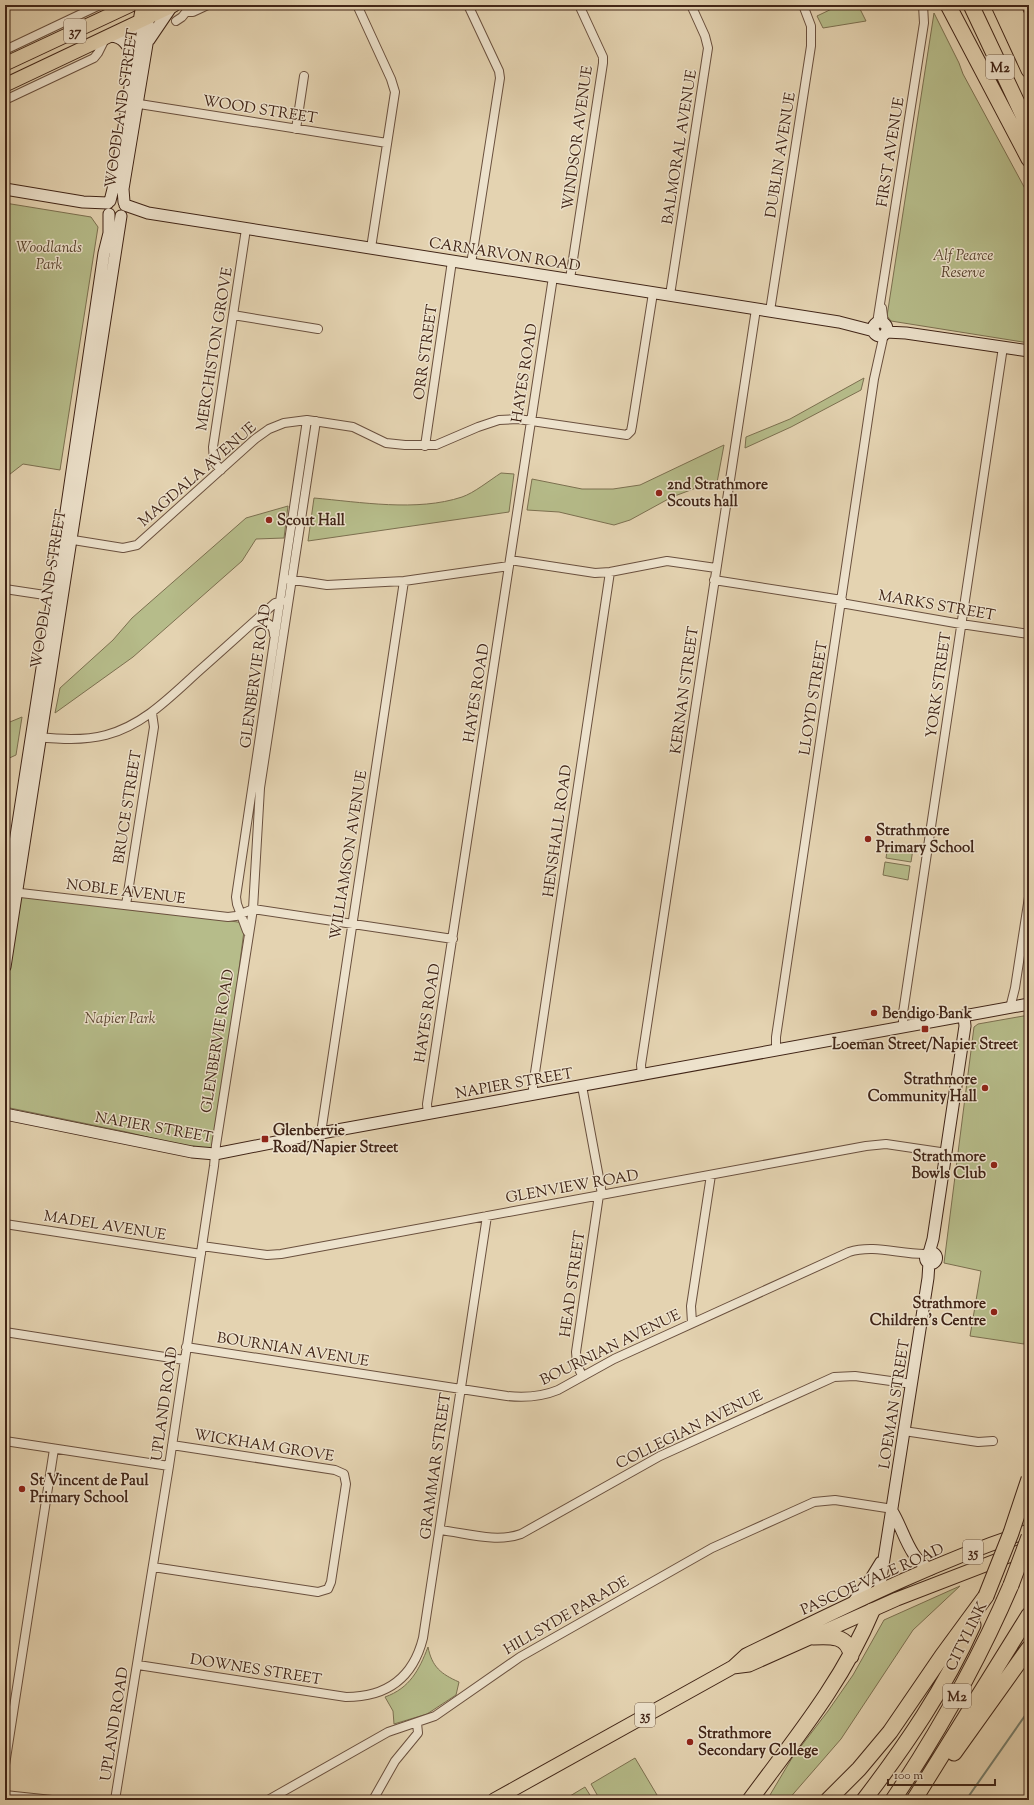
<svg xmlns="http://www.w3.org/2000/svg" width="1034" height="1805" font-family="'Sorts Mill Goudy',serif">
<rect width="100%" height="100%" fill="#e4d3b1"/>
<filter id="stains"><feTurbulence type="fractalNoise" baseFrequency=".005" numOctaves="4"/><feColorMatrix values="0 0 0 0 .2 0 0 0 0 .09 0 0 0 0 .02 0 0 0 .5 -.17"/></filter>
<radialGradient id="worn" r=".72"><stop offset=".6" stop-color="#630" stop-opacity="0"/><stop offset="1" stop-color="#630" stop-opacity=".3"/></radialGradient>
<path fill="#b6bc8a" stroke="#7c7050" d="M 840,5 L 858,5 L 866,21 L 823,28 L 817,16 Z
M 934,13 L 959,63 L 963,74 L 1029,196 L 1029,343 L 891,321 L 887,316 Z
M 5,203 L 91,217 L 98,227 L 60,470 L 23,464 L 5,478 Z
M 864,378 L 861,390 L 791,427 L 745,448 L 746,437 L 790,419 Z
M 724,445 L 716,488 L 696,488 L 672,497 L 630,520 L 614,525 L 559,512 L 527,510 L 532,479 L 582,489 L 613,489 L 640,485 Z
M 501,473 L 514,474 L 509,512 L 308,541 L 314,498 C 360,502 417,512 462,497 C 474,493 490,480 501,473 Z
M 288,506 L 284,538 L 256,539 L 242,561 L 133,657 L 55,713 L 60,688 L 113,640 L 132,618 L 246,518 Z
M 22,717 L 16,755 L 5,760 L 5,724 Z
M 888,845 L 913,849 L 911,862 L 886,858 Z
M 885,862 L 910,866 L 908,880 L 883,875 Z
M 17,892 L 245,923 L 215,1154 L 127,1132 L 5,1107 L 5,993 Z
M 1029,1015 L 1029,1305 L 1024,1344 L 970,1336 L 981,1271 L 944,1263 L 974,1027 L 978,1024 Z
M 960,1586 L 913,1630 L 841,1739 L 788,1800 L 767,1800 L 792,1758 L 828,1711 L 853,1675 L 884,1620 Z
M 428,1647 C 432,1667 441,1674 459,1682 L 456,1695 L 427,1714 L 394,1724 L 393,1711 L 385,1697 C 410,1688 419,1670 428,1647 Z
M 635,1758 L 660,1800 L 600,1800 L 591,1784 Z
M 585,1787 L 593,1800 L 565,1800 L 565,1799 Z"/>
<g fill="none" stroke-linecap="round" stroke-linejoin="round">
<path stroke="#757e6d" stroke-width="2" d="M 966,1800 L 1029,1710"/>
<defs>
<path id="street" d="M 357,5 L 391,79 L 395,92 L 371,248
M 468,5 L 499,71 L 500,78 L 471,264
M 176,21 L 182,17 L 186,12 L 193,12 L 208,5
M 5,50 L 100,5
M 5,100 L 94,58 L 98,53 L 106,37
M 133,103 L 387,143
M 296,129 L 304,76
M 570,279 L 603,63 L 603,57 L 579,5
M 670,295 L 708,48 L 705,36 L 691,5
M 882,308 L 884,324
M 770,311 L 811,46 L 811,26 L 803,5
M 233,315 L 318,329
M 877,323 L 924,23 L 923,5
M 425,446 L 452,261
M 221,470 L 214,462 L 213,447 L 246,229
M 67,539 L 123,548 L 137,545 L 255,439 L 269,429 L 284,423 L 307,420 L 353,427 L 386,443 L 405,445 L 436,445 L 478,427 L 499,420 L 518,419 L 627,435 L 631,431 L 632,426 L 653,293
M 510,560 L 595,573 L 610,572 L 667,561 L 716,568
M 287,579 L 327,585 L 404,581 L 509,566
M 714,580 L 842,600
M 5,589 L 58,597
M 841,603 L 961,624 L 1029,634
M 253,623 C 263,619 274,623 274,635
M 36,737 C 59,739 83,741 106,735 C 144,725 171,696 200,670 C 225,648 250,625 275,603 L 282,601
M 12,892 L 228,917 L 236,916 L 253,909 L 453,939
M 126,905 L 154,727 L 152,713
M 247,931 L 237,904 L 236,897 L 307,420
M 1010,1008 L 1015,988 L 1029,897
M 903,1027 L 903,1013 L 1003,347
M 776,1051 L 776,1037 L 874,379 L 884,334
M 642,1076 L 641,1065 L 756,309
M 582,1086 L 602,1194
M 533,1094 L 533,1086 L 610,572
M 428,1114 L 427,1104 L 553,277
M 321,1133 L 404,581
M 5,1224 L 201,1254
M 202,1246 L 267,1255 L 281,1254 L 866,1146 L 886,1144 L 947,1153
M 692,1323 L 691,1306 L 711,1175
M 5,1332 L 184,1360
M 186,1347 L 507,1396 C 526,1398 541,1397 558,1390 L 614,1359 L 849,1252 C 875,1244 901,1255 927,1254
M 582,1376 L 577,1364 L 576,1352 L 599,1195
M 904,1431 L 978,1442 L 993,1441
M 5,1441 L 169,1466
M 440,1530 C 466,1533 496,1543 521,1534 L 660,1456 L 834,1377 L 855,1376 L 912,1384
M 153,1567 L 318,1592 L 328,1589 L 331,1582 L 346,1484 L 344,1474 L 335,1470 L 172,1445
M 138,1665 L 346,1697 C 387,1697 413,1678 423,1638 L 487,1216
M 5,1765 L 54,1449
M 5,1795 L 52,1800
M 115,1800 L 169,1466 L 214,1166 L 216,1145 L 253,909 L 260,788 L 316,421
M 268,1800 L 388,1732 L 435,1716 L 520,1657 L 712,1548 L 814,1502 L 835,1500 L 893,1509
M 373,1800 L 395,1761 L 418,1733 L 417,1723"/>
<path id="secondary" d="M 106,37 C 122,33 131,48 133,61
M 149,40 L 172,6
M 5,189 L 83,202 L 108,203
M 110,201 L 117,173 L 140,21
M 124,202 L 123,189 L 148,38 L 148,18
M 125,205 L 148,213 L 839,322 L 874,331
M873 329a7 7 0 1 1 14 0a7 7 0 1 1-14 0Z
M 886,332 L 906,333 L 1029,351
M 5,907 L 62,539 L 104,253 L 109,233 L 109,214
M 5,967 L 121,216
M 5,1114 L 192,1152 L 215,1154 L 321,1133 L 1029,1004
M925.5 1258a5.5 5.5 0 1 1 11 0a5.5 5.5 0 1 1-11 0Z
M 929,1253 L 933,1239 L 965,1026 L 964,1016
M 892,1511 C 904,1530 909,1560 931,1569
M 879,1591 L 928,1278 L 929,1262
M 852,1604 L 870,1580 L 881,1562"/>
<path id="primary" d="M 140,21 L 143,5
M 5,64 L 131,5
M 5,85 L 174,5
M 733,1667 L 749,1665 L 897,1599 L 1029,1548
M 494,1800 L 733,1667 L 746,1655 C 839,1610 931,1563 1029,1531"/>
<path id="highway" d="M 948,5 L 1029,159
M 971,5 L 1029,128
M 999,5 L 1029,70
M 1012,5 L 1029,42
M 813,1637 C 830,1636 849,1635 851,1656
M 954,1753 L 1029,1648
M 750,1800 C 795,1739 843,1681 872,1611
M 828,1800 L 859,1769 L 890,1732 L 942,1656 L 986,1596
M 864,1800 C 906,1745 945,1688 973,1625
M 893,1800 C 939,1731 978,1662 1011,1585
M 914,1800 L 1029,1615"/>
</defs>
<use href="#street" stroke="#6a503e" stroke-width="10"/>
<use href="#secondary" stroke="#412517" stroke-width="13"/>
<use href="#primary" stroke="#412517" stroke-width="15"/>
<use href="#highway" stroke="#412517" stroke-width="17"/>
<use href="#street" stroke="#ede2cc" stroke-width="8"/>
<use href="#secondary" stroke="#ede2cc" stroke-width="11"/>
<use href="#primary" stroke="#e4d3b1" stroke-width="13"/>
<use href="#highway" stroke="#e4d3b1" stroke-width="15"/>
<defs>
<path id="highway-bridge" d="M 1011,1585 L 1029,1537
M 986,1596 L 1011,1533 L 1029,1479"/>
</defs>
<use href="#highway-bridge" stroke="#412517" stroke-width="17" stroke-linecap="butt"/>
<use href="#highway-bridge" stroke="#e4d3b1" stroke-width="15"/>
</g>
<g fill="#8f2418" stroke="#ede2cc" stroke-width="1.5">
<circle cx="659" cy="493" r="4"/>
<circle cx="269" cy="520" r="4"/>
<circle cx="868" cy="839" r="4"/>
<circle cx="874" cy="1013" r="4"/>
<rect x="921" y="1025" width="8" height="8" rx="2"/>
<circle cx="985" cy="1088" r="4"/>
<rect x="261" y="1135" width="8" height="8" rx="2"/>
<circle cx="994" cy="1165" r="4"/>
<circle cx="994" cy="1312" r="4"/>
<circle cx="22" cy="1489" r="4"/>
<circle cx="690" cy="1742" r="4"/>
</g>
<g text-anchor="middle" stroke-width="3" stroke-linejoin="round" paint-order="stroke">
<g fill="#ede2cc" stroke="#755e4d" stroke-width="1">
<rect x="64" y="19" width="22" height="24" rx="3"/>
<rect x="986" y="55" width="28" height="24" rx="3"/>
<rect x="963" y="1540" width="20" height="24" rx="3"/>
<rect x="943" y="1684" width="28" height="24" rx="3"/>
<rect x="635" y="1703" width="20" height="24" rx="3"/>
</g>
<g font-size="14" font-weight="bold" fill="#412517">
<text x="75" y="36">37</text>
<text x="1000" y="72">M2</text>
<text x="973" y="1557">35</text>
<text x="957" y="1701">M2</text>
<text x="645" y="1720">35</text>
</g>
<g font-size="15" fill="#412517" stroke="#ede2cc">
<text transform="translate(121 108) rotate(-82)" y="5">WOODLAND STREET</text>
<text transform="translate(260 109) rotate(9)" y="5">WOOD STREET</text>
<text transform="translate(577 138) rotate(-82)" y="5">WINDSOR AVENUE</text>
<text transform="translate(679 147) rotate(-81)" y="5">BALMORAL AVENUE</text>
<text transform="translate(890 152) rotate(-81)" y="5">FIRST AVENUE</text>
<text transform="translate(780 155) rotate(-81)" y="5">DUBLIN AVENUE</text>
<text transform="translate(505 254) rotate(9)" y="5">CARNARVON ROAD</text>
<text transform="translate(214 349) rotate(-81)" y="5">MERCHISTON GROVE</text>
<text transform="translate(425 352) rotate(-82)" y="5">ORR STREET</text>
<text transform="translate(524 373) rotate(-81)" y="5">HAYES ROAD</text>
<text transform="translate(197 474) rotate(-41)" y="5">MAGDALA AVENUE</text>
<text transform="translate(48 589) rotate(-81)" y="5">WOODLAND STREET</text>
<text transform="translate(937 605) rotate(10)" y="5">MARKS STREET</text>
<text transform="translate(255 676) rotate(-82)" y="5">GLENBERVIE ROAD</text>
<text transform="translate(938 685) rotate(-82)" y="5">YORK STREET</text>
<text transform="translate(684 690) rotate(-82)" y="5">KERNAN STREET</text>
<text transform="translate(476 693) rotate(-81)" y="5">HAYES ROAD</text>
<text transform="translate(813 698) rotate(-81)" y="5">LLOYD STREET</text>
<text transform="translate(127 807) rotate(-81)" y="5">BRUCE STREET</text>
<text transform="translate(557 831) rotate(-82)" y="5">HENSHALL ROAD</text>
<text transform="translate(348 855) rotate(-81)" y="5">WILLIAMSON AVENUE</text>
<text transform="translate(126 891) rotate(7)" y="5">NOBLE AVENUE</text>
<text transform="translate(427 1013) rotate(-81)" y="5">HAYES ROAD</text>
<text transform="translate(217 1041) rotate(-81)" y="5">GLENBERVIE ROAD</text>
<text transform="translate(514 1083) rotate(-10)" y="5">NAPIER STREET</text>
<text transform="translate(154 1127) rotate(10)" y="5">NAPIER STREET</text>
<text transform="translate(572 1186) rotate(-10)" y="5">GLENVIEW ROAD</text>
<text transform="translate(105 1225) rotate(9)" y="5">MADEL AVENUE</text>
<text transform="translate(572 1284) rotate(-82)" y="5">HEAD STREET</text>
<text transform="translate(610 1347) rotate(-26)" y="5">BOURNIAN AVENUE</text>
<text transform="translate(293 1349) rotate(9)" y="5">BOURNIAN AVENUE</text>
<text transform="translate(164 1404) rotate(-82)" y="5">UPLAND ROAD</text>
<text transform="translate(894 1404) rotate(-81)" y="5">LOEMAN STREET</text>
<text transform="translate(689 1429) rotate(-26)" y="5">COLLEGIAN AVENUE</text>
<text transform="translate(264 1445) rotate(9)" y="5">WICKHAM GROVE</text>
<text transform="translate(435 1466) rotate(-82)" y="5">GRAMMAR STREET</text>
<text transform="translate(872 1579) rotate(-24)" y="5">PASCOE VALE ROAD</text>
<text transform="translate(566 1615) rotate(-30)" y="5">HILLSYDE PARADE</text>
<text transform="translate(966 1636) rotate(-64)" y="5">CITYLINK</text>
<text transform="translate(256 1669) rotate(9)" y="5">DOWNES STREET</text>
<text transform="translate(114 1724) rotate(-81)" y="5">UPLAND ROAD</text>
</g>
<g font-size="15" font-style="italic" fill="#58432e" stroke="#ede2cc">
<text x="49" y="252">Woodlands<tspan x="49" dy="17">Park</tspan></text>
<text x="963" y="260">Alf Pearce<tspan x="963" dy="17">Reserve</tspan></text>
<text x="120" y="1023">Napier Park</text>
</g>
<g font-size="15" font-weight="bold" fill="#412517" stroke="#ede2cc" text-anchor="start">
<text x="667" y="489">2nd Strathmore<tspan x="667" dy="17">Scouts hall</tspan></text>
<text x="277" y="525">Scout Hall</text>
<text x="876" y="835">Strathmore<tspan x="876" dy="17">Primary School</tspan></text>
<text x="882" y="1018">Bendigo Bank</text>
<text x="925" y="1049" text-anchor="middle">Loeman Street/Napier Street</text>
<text x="977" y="1084" text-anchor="end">Strathmore<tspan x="977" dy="17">Community Hall</tspan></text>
<text x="273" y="1135">Glenbervie<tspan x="273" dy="17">Road/Napier Street</tspan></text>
<text x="986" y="1161" text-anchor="end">Strathmore<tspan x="986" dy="17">Bowls Club</tspan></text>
<text x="986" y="1308" text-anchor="end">Strathmore<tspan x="986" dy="17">Children's Centre</tspan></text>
<text x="30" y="1485">St Vincent de Paul<tspan x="30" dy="17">Primary School</tspan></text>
<text x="698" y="1738">Strathmore<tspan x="698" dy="17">Secondary College</tspan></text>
</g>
</g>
<rect width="1034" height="1805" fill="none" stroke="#e4d3b1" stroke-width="20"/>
<rect x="6" y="6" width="1022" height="1793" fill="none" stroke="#412517" stroke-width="2"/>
<rect x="10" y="10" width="1014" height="1785" fill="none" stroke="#412517"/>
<path d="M888 1779v6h107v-6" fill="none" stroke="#412517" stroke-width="2"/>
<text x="894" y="1779" font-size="12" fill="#412517" stroke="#ede2cc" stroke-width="3" paint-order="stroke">100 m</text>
<rect width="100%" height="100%" filter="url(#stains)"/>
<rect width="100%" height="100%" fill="url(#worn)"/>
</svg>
